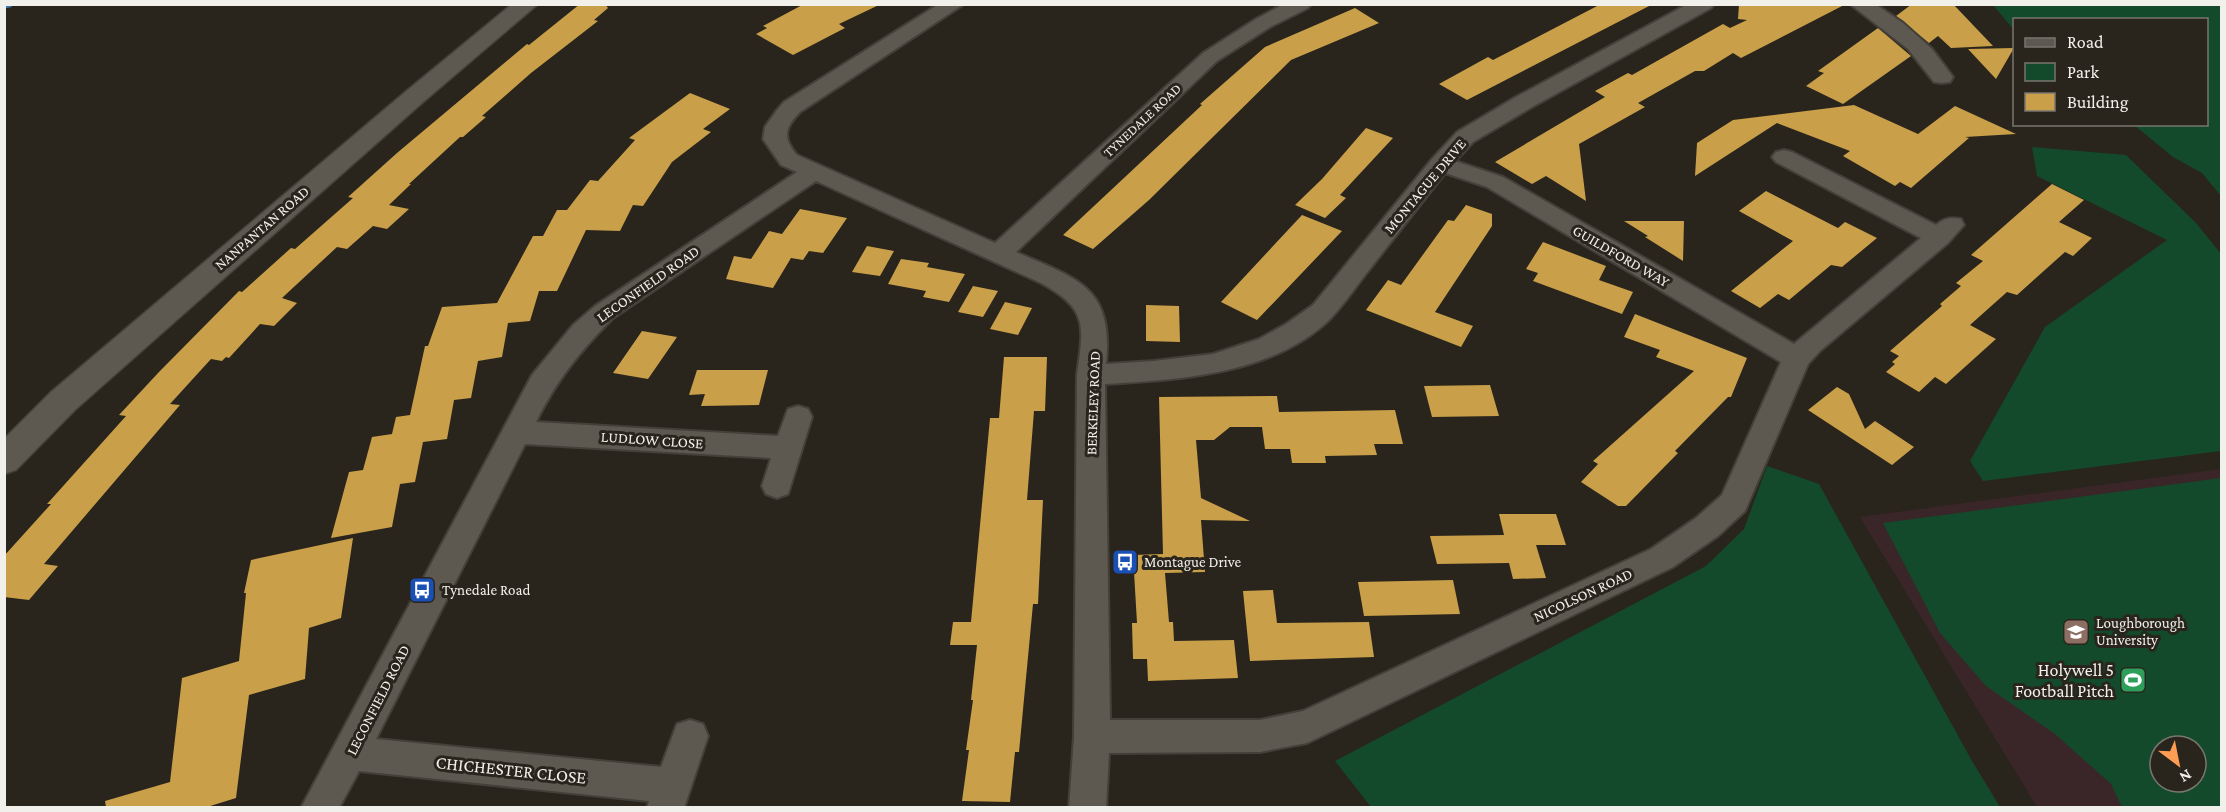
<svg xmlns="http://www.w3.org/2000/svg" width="2226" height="812" font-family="'Crimson Pro',serif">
<rect width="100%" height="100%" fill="#29251d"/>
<path fill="#3a2628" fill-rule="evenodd" d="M 2221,469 L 2221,807 L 2037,807 L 1860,517 ZM 2160,746 L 2196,746 L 2196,782 L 2160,782 Z"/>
<path fill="#134a2b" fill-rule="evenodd" d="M 1993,5 L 2221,5 L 2221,196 L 2202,173 L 2173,157 L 2134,125 L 2206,124 L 2206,20 L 2014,20 L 2014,30 Z
M 2032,147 L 2126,155 L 2196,223 L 2221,254 L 2221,451 L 1983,481 L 1970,461 L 2045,327 L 2167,240 L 2037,176 Z
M 1767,466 L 1819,484 L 1972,761 L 2000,807 L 1371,807 L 1335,761 L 1706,566 L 1744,529 Z
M 2221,478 L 2221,807 L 2122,807 L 2111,784 L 2055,734 L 1986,686 L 1940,633 L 1883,523 ZM 2160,746 L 2196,746 L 2196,782 L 2160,782 Z"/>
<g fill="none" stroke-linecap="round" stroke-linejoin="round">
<path stroke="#3a75b3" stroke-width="7" d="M 4,5 L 9,4"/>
</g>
<path fill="#c99f49" d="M 580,4 L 605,4 L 608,8 L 594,20 L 598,21 L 531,73 L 482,116 L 486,117 L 463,137 L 460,137 L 409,184 L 411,184 L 389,205 L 409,209 L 387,229 L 373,226 L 347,249 L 337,247 L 282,298 L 297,303 L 274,326 L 260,324 L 229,358 L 226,357 L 222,361 L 211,359 L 170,404 L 180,405 L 44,564 L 58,566 L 29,600 L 4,597 L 4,556 L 51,504 L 47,504 L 126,416 L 119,415 L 159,372 L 239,291 L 242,292 L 291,248 L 295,249 L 353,198 L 348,197 L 397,153 L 527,44 L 529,45 Z
M 804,4 L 881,4 L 839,24 L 845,28 L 793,55 L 756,34 L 767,28 L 763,26 Z
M 1601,4 L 1653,4 L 1467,100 L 1439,84 L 1488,57 L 1493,60 Z
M 1739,4 L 1846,4 L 1741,58 L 1733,53 L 1704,71 L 1695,71 L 1638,103 L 1645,107 L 1579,144 L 1586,201 L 1546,176 L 1532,184 L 1495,162 L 1605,97 L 1595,91 L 1628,73 L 1632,75 L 1723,24 L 1730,28 L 1747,20 L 1738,19 Z
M 1912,4 L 1953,4 L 1993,46 L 1951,48 L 1938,36 L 1929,43 L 1896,16 Z
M 1355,8 L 1379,23 L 1291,60 L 1149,200 L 1093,249 L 1063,235 L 1202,105 L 1200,104 L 1265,47 Z
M 1878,28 L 1911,56 L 1843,104 L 1806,86 L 1824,73 L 1818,71 Z
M 2014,48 L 1996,79 L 1968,49 Z
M 690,93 L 730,109 L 703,129 L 711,132 L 672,162 L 643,206 L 633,205 L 620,231 L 586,230 L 557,291 L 539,291 L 530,321 L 508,323 L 502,357 L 478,361 L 471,398 L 454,400 L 447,439 L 423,442 L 415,482 L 400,484 L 392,527 L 331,538 L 349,472 L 363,470 L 372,437 L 392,434 L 396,417 L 410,415 L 425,346 L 428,346 L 442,307 L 497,303 L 533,236 L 543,236 L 557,210 L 567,210 L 590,180 L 598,181 L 635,140 L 629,138 Z
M 1854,105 L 1918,134 L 1955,106 L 2016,134 L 1965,137 L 1969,138 L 1911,188 L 1900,182 L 1895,186 L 1843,156 L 1850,151 L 1777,123 L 1695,176 L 1697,143 L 1733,120 Z
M 1366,128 L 1393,138 L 1340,195 L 1346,198 L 1325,218 L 1295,205 L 1322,179 Z
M 2052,184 L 2084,200 L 2059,222 L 2092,238 L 2073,256 L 2065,252 L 2017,295 L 2007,292 L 1970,325 L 1996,339 L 1946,384 L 1935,377 L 1919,392 L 1886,372 L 1895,364 L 1892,362 L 1899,356 L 1890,351 L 1942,306 L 1940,304 L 1961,286 L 1956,283 L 1983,261 L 1971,255 Z
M 1766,191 L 1838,228 L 1845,222 L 1877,238 L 1842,267 L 1831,265 L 1789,300 L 1778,294 L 1760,308 L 1731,291 L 1793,241 L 1739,211 Z
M 1466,205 L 1492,214 L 1492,226 L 1435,312 L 1473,326 L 1461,347 L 1366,310 L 1388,280 L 1401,285 L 1448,220 L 1454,221 Z
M 800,209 L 847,218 L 823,253 L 809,251 L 803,260 L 791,258 L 773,288 L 726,279 L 734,256 L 751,259 L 769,231 L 782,234 Z
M 1302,215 L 1342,231 L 1257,320 L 1221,302 Z
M 1624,221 L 1684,221 L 1683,261 L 1645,237 L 1648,236 Z
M 1543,242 L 1606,266 L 1599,280 L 1633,292 L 1622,314 L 1533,281 L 1538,273 L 1526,269 Z
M 867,246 L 894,251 L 880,276 L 852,272 Z
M 901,259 L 929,263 L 927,267 L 965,274 L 949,302 L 923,297 L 926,291 L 888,284 Z
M 973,286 L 998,291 L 983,317 L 958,312 Z
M 1005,302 L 1032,308 L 1018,335 L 990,329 Z
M 1146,305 L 1179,306 L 1180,342 L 1146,341 Z
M 1635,314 L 1747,358 L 1731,397 L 1728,397 L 1675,451 L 1678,453 L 1626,506 L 1618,506 L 1581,482 L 1598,464 L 1593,461 L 1694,371 L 1656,357 L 1660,350 L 1624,337 Z
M 642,331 L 677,337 L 648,379 L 613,373 Z
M 1004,357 L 1047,357 L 1045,411 L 1034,411 L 1027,500 L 1043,500 L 1038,604 L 1033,604 L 1019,752 L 1015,752 L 1010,802 L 962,801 L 969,750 L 966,750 L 973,700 L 971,700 L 977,645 L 950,645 L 953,622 L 971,622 L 990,418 L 999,418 Z
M 697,370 L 768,370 L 759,405 L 701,406 L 705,394 L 689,395 Z
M 1490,385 L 1499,416 L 1432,417 L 1424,386 Z
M 1837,387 L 1849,394 L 1865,429 L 1875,421 L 1914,447 L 1892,465 L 1808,410 Z
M 1277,396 L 1279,412 L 1395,410 L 1403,444 L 1374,444 L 1377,455 L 1325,456 L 1326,463 L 1292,463 L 1290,449 L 1265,449 L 1262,427 L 1230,427 L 1214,440 L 1196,440 L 1201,498 L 1250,521 L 1201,520 L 1205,572 L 1165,573 L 1169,622 L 1173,622 L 1174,641 L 1234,640 L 1238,678 L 1148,681 L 1147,659 L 1133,659 L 1132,623 L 1137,623 L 1133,555 L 1163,554 L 1159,397 Z
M 1499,514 L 1556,514 L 1566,545 L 1536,545 L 1546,578 L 1513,579 L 1509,563 L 1437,564 L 1430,536 L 1504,535 Z
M 353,538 L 341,618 L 309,628 L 305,679 L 249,695 L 236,798 L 207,807 L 106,807 L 105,801 L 170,782 L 182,678 L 239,661 L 246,593 L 244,593 L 251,560 Z
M 1453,580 L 1460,614 L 1364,616 L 1358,582 Z
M 1273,590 L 1277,623 L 1369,622 L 1374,657 L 1250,661 L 1243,591 Z"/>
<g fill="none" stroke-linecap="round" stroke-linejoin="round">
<defs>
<path id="minor" d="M 939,4 L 964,4 L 800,112 C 785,127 782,138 797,155 L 995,243 L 1203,53 L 1256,19 L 1284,4 L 1311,4 L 1308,8 L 1270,27 L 1217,61 L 1016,252 C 1077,279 1114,286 1106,364 L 1154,361 L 1213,354 L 1259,339 L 1286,324 L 1313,305 L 1432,159 L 1457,132 L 1516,97 L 1688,4 L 1714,4 L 1711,8 L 1532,107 L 1473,142 L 1455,161 L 1503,177 L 1794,344 L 1921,238 L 1776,162 L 1772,157 L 1776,152 L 1784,150 L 1792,152 L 1936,225 C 1945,218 1950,217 1961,219 L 1964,225 L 1948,243 L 1820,351 L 1808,364 L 1745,511 L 1718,536 L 1673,567 L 1307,743 L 1260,752 L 1109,753 L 1106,808 L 1069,808 L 1074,737 L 1077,375 C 1084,325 1088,309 1041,283 L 816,181 L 613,318 C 580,351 556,381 536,422 L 778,436 L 788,409 L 798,406 L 808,409 L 812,417 L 788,494 L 777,498 L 766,494 L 762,486 L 771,458 L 525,444 L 376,739 L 661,767 L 677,724 L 690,720 L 703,724 L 708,736 L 684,808 L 647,808 L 649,801 L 359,771 L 339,808 L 301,808 L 532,375 L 573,325 L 595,306 L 797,172 L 781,165 L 763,139 L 765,127 L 777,110 L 784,102 ZM 1445,173 L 1487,187 L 1781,362 L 1722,495 L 1696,518 L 1651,549 L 1303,711 L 1260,720 L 1110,720 L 1105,384 C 1180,380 1276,374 1332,317 C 1345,303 1357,285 1369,270 C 1394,238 1419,206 1445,173 Z
M 1850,4 L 1875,4 L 1903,23 L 1932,49 L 1953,77 L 1950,82 L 1942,83 L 1934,82 L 1908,49 Z"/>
<path id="tertiary" d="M 512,4 L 538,4 L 422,103 L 75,410 L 16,470 L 4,474 L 4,439 L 51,392 L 404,93 Z"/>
</defs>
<use href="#minor" stroke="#424039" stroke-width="4"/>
<use href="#tertiary" stroke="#424039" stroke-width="3"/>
<use href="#minor" fill="#5d5951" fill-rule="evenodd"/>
<use href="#tertiary" fill="#5d5951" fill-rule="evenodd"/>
</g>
<defs>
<symbol id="bus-square" viewBox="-11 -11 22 22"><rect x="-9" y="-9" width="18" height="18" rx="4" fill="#1a4fb4" stroke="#29251d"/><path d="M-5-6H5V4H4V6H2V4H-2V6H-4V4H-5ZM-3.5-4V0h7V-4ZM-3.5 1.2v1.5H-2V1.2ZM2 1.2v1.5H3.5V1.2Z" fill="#fff"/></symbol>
<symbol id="university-square" viewBox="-11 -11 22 22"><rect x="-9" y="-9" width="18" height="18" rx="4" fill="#8d6e63" stroke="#29251d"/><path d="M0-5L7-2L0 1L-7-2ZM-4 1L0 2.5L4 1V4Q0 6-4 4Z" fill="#fff"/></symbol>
<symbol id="stadium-square" viewBox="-11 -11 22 22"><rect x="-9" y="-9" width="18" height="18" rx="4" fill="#2e9e5b" stroke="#29251d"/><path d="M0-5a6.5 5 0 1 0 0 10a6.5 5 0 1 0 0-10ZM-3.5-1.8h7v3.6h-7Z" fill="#fff"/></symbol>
</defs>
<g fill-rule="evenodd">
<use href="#bus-square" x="1110" y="547" width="30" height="30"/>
<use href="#bus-square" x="407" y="575" width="30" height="30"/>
<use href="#university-square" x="2061" y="617" width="30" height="30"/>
<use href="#stadium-square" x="2118" y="665" width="30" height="30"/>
</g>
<g text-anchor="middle" stroke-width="6" stroke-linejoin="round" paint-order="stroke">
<g font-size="14" fill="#f2f0eb" stroke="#29251d">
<text transform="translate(1142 120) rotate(-43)" y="5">TYNEDALE ROAD</text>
</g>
<g font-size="15" fill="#f2f0eb" stroke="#29251d">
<text transform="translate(1425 186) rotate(-50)" y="5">MONTAGUE DRIVE</text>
<text transform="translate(262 228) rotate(-41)" y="5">NANPANTAN ROAD</text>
<text transform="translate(1621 256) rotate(30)" y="5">GUILDFORD WAY</text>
<text transform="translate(648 284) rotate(-35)" y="5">LECONFIELD ROAD</text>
<text transform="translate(1093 403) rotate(-88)" y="5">BERKELEY ROAD</text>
<text transform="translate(652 440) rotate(4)" y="5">LUDLOW CLOSE</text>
<text transform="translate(1583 595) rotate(-25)" y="5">NICOLSON ROAD</text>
<text transform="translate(378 700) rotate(-63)" y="5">LECONFIELD ROAD</text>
</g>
<g font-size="15" fill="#f2f0eb" stroke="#29251d" text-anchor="start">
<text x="1144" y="567">Montague Drive</text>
<text x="442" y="595">Tynedale Road</text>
<text x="2096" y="628">Loughborough<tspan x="2096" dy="17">University</tspan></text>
</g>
<g font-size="18" fill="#f2f0eb" stroke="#29251d" text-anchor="end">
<text x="2114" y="676">Holywell 5<tspan x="2114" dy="21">Football Pitch</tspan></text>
</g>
<g font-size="18" fill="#f2f0eb" stroke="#29251d">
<text transform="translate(511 770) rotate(6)" y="6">CHICHESTER CLOSE</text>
</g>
</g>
<rect width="2226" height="812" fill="none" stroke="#f2f0eb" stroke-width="12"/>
<rect x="2013" y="18" width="195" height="108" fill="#29251d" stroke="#79766f" stroke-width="1.5"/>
<rect x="2025" y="38" width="30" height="9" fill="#5d5951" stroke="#79766f" stroke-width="1.5"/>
<text x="2067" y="48" font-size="18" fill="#f2f0eb">Road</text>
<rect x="2025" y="63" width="30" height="18" fill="#134a2b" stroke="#79766f" stroke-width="1.5"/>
<text x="2067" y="78" font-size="18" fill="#f2f0eb">Park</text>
<rect x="2025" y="93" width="30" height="18" fill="#c99f49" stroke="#79766f" stroke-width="1.5"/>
<text x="2067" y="108" font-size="18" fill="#f2f0eb">Building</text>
<g transform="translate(2178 764) rotate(148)"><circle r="28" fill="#29251d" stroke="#79766f" stroke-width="1.5"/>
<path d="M0-4.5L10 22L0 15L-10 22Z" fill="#fd9d54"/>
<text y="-9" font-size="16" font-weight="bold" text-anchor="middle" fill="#f2f0eb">N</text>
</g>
</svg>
